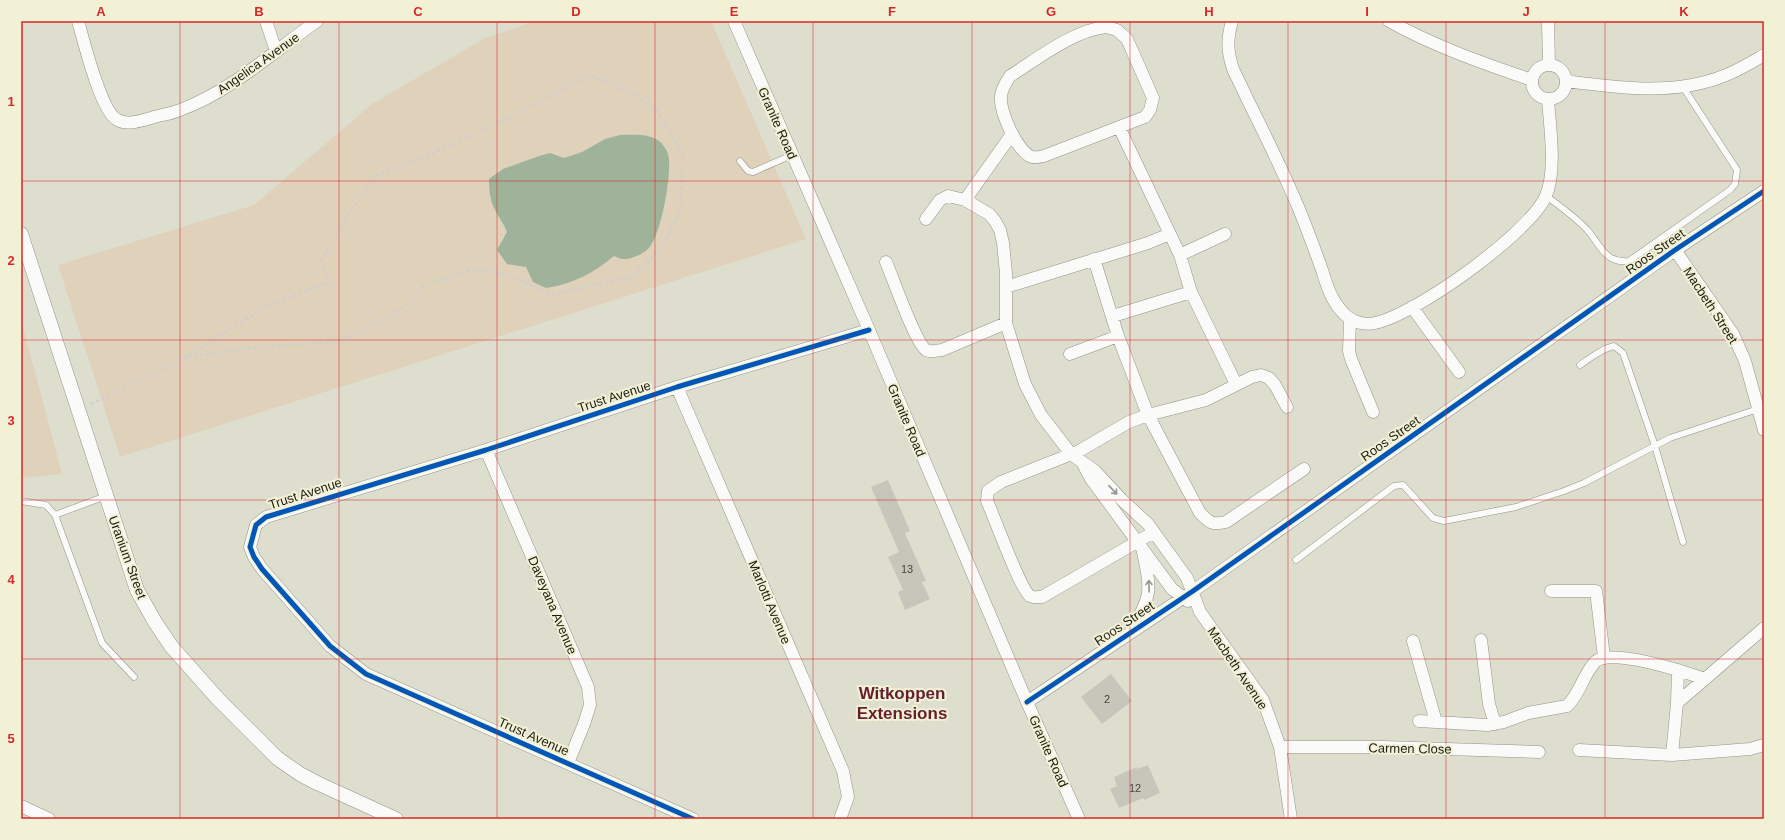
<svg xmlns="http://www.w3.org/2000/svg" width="1785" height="840" font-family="Helvetica,sans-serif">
<rect width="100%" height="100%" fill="#dedecf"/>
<path fill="#e0d1bb" d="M 536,21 L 711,21 L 806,239 L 120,457 L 58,265 L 254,205 L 372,104 L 485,38 Z
M 21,319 L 62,474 L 21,478 Z"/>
<path fill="#9fb39a" d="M 620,135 C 634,135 648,133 659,141 C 662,143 667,150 668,154 C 673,170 661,237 648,249 C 643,254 630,260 623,259 C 620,259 617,257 614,256 C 594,273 573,284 546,288 L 533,282 L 526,267 L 507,264 L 497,250 L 507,232 C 504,224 499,218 495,210 C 490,200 489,190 489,179 L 503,169 L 539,156 L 550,153 L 564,158 L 582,152 L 605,139 Z"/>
<path fill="#c8c6bb" d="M 888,480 L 910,531 L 905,533 L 926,581 L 922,582 L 930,599 L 905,610 L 898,592 L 903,590 L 888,557 L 899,552 L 871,487 Z
M 1111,674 L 1132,701 L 1102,724 L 1081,697 Z
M 1148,765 L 1160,793 L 1144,800 L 1143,798 L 1119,808 L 1110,789 L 1117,786 L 1114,777 L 1137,767 L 1137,769 Z"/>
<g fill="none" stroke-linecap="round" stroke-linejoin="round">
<defs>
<path id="service" d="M 740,161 L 748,171 L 753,172 L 792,155
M 1546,196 C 1561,207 1577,218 1589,232 C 1596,240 1601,252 1611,258 C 1617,261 1622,262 1629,261 L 1730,190 L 1735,184 L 1737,170 L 1683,87
M 1580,365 C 1590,358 1601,349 1614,346 L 1623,353 L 1655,446 L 1683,542
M 21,501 L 46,505 L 55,515 L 102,643 L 134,677
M 55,515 L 106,496
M 1296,560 L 1394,486 L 1403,485 L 1433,518 L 1444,521 L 1516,507 L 1564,491 L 1584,483 L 1670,438 L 1758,409"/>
<path id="minor" d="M 78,21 C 84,42 100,108 116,119 C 125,126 140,121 151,118 C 160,115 171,114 180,110 C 231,91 273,52 317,21
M 266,21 L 276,51
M 734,21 L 869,330 L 1027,702 L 1079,819
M 1232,21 C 1227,40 1227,50 1233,69 C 1255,116 1279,161 1299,209 C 1307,229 1315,250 1322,270 C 1325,280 1328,290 1333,299 C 1337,306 1342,313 1349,318 C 1356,323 1367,325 1375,323 C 1417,314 1526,235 1545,198 C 1557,173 1550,127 1548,100
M 1389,21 C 1434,46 1482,63 1532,80
M 1548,21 L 1549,65
M 1106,27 L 1117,30 L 1127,39 L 1153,98 L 1150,110 L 1145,117 L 1044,156 C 1040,157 1036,158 1032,157 C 1017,152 999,110 1001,96 C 1002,88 1006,82 1010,76 C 1037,59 1074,30 1106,27 Z
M1532 82a17 17 0 1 1 34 0a17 17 0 1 1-34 0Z
M 1566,81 C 1619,88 1676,96 1726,75 C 1739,70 1752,62 1764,55
M 1119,127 L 1180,255 L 1191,292 L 1236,384
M 965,200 L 1012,134
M 926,219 L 940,200 L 948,196 L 965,200 L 989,214 L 995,221 L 1000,230 L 1003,243 L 1006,273 L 1006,323 L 1025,384 L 1041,415 L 1071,454 L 1095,471 L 1122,500 L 1148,524 L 1187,578 L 1200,612 L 1263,700 L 1280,747 L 1291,819
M 1675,250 L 1733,334 L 1745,361 L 1764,430
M 1180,255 L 1225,234
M 1094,259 L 1118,336 L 1148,415 L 1200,513 C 1210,523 1212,525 1226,522 L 1304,469
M 886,262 C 893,278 915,342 926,350 C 931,353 937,350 942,350 L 1006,323
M 1006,287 L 1148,243 L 1170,234
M 1412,307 L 1459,372
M 1113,316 L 1191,292
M 1350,319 L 1349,351 L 1351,359 L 1373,412
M 1070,354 L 1118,336
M 677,387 L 843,771 L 848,797 L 840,819
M 486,450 L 588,687 L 590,705 L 584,724 L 568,763
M 1084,466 L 1091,479 L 1172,589 L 1188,601
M 1154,532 L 1042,597 C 1039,597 1034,598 1030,596 C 1020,589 994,516 987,501 L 988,491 L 1001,482 L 1079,451 L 1129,422 L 1148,415 L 1206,400 L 1252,377 L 1261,375 L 1269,378 L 1275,385 L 1287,407
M 1551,591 L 1596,591 L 1604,657
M 1132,629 C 1152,596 1151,590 1143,552
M 1481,640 L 1489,704 L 1495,724
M 1413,641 L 1436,722
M 1027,702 L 1193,591 L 1675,250 L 1764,191
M 1677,703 L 1678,670
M 1419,721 L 1487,725 L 1504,722 L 1528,713 L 1567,706 C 1580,694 1583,675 1595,662 C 1610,647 1685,672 1705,679
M 1280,747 L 1383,747 L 1539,752
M 1579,750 L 1672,755 L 1750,749 L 1764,745
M 1672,755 L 1677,703 L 1764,628
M 21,806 L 49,819
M 693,819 L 366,674 L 330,646 L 262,569 L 254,557 L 250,547 L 256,525 L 266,517 L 486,450 L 677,387 L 869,330"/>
<path id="tertiary" d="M 21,234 L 137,590 L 155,622 L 171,646 L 218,699 L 277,758 L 300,774 L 317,783 L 396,819"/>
</defs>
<use href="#service" stroke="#939388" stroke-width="7"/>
<use href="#minor" stroke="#939388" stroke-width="13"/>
<use href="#tertiary" stroke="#939388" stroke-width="15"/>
<path stroke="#cfcfcb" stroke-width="2.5" stroke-dasharray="3 3" stroke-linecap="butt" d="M 91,404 L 186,357 L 262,347 L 340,341 L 407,306 L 424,286 L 472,269 L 503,274 L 553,294 L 631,277 L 662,247 L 680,210 L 683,153 L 657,111 L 638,96 L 590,75 L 512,116 L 434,153 L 376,176 L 348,215 L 321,260 L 329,282 L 267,306 L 186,357"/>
<use href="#service" stroke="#fafaf8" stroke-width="6"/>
<use href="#minor" stroke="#fafaf8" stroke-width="12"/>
<use href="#tertiary" stroke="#fafaf8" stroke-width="14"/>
<defs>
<path id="cycleway" d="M 1027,702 L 1193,591 L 1675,250 L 1764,191
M 693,819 L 366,674 L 330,646 L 262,569 L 254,557 L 250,547 L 256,525 L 266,517 L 486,450 L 677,387 L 869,330"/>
</defs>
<use href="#cycleway" stroke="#f2f1d6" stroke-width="8"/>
<use href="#cycleway" stroke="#0057b8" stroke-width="5"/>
</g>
<defs><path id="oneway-shaft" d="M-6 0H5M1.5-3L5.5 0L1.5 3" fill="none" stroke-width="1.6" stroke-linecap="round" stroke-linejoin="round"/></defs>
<g stroke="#979791">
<use href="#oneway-shaft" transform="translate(1113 490) rotate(47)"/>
<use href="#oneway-shaft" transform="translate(1149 586) rotate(-91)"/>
</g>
<path fill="none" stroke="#d62828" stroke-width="1" stroke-opacity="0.55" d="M 180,21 L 180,819M 339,21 L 339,819M 497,21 L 497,819M 655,21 L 655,819M 813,21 L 813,819M 972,21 L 972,819M 1130,21 L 1130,819M 1288,21 L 1288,819M 1446,21 L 1446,819M 1605,21 L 1605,819M 21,181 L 1764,181M 21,340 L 1764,340M 21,500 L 1764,500M 21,659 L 1764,659"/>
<g text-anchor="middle" stroke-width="4" stroke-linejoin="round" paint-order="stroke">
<g font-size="11" fill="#48473d">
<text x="907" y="573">13</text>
<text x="1107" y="703">2</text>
<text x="1135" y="792">12</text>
</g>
<g font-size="13" fill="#1d1d13" stroke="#f2f1d6">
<text transform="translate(258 63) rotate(-35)" y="5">Angelica Avenue</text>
<text transform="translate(778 123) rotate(66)" y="5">Granite Road</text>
<text transform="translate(1655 251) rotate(-35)" y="5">Roos Street</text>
<text transform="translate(1711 305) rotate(57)" y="5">Macbeth Street</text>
<text transform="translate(614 396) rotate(-18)" y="5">Trust Avenue</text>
<text transform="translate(907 420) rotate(67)" y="5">Granite Road</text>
<text transform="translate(1390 438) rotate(-35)" y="5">Roos Street</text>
<text transform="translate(305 493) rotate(-18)" y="5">Trust Avenue</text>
<text transform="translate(128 557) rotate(70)" y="5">Uranium Street</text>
<text transform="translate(770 602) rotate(67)" y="5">Marlotti Avenue</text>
<text transform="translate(553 605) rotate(67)" y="5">Daveyana Avenue</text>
<text transform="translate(1124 623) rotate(-34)" y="5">Roos Street</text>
<text transform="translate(1238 668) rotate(56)" y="5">Macbeth Avenue</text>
<text transform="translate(534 736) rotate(24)" y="5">Trust Avenue</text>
<text transform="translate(1410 748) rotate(1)" y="5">Carmen Close</text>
<text transform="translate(1049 751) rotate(66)" y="5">Granite Road</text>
</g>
<g font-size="17" font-weight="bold" fill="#641f2e" stroke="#f2f1d6">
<text x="902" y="699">Witkoppen<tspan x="902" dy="20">Extensions</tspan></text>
</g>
</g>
<rect width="1785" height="840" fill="none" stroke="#f2f1d6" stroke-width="44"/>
<rect x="22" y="22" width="1741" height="796" fill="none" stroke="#d62828" stroke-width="1.5"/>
<g font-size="13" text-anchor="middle" font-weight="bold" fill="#d62828">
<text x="101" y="16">A</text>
<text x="259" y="16">B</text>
<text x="418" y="16">C</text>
<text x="576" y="16">D</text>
<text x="734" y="16">E</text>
<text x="892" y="16">F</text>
<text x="1051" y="16">G</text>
<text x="1209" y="16">H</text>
<text x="1367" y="16">I</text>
<text x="1526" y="16">J</text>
<text x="1684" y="16">K</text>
<text x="11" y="106">1</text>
<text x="11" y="265">2</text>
<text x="11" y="425">3</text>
<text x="11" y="584">4</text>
<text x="11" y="743">5</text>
</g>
</svg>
